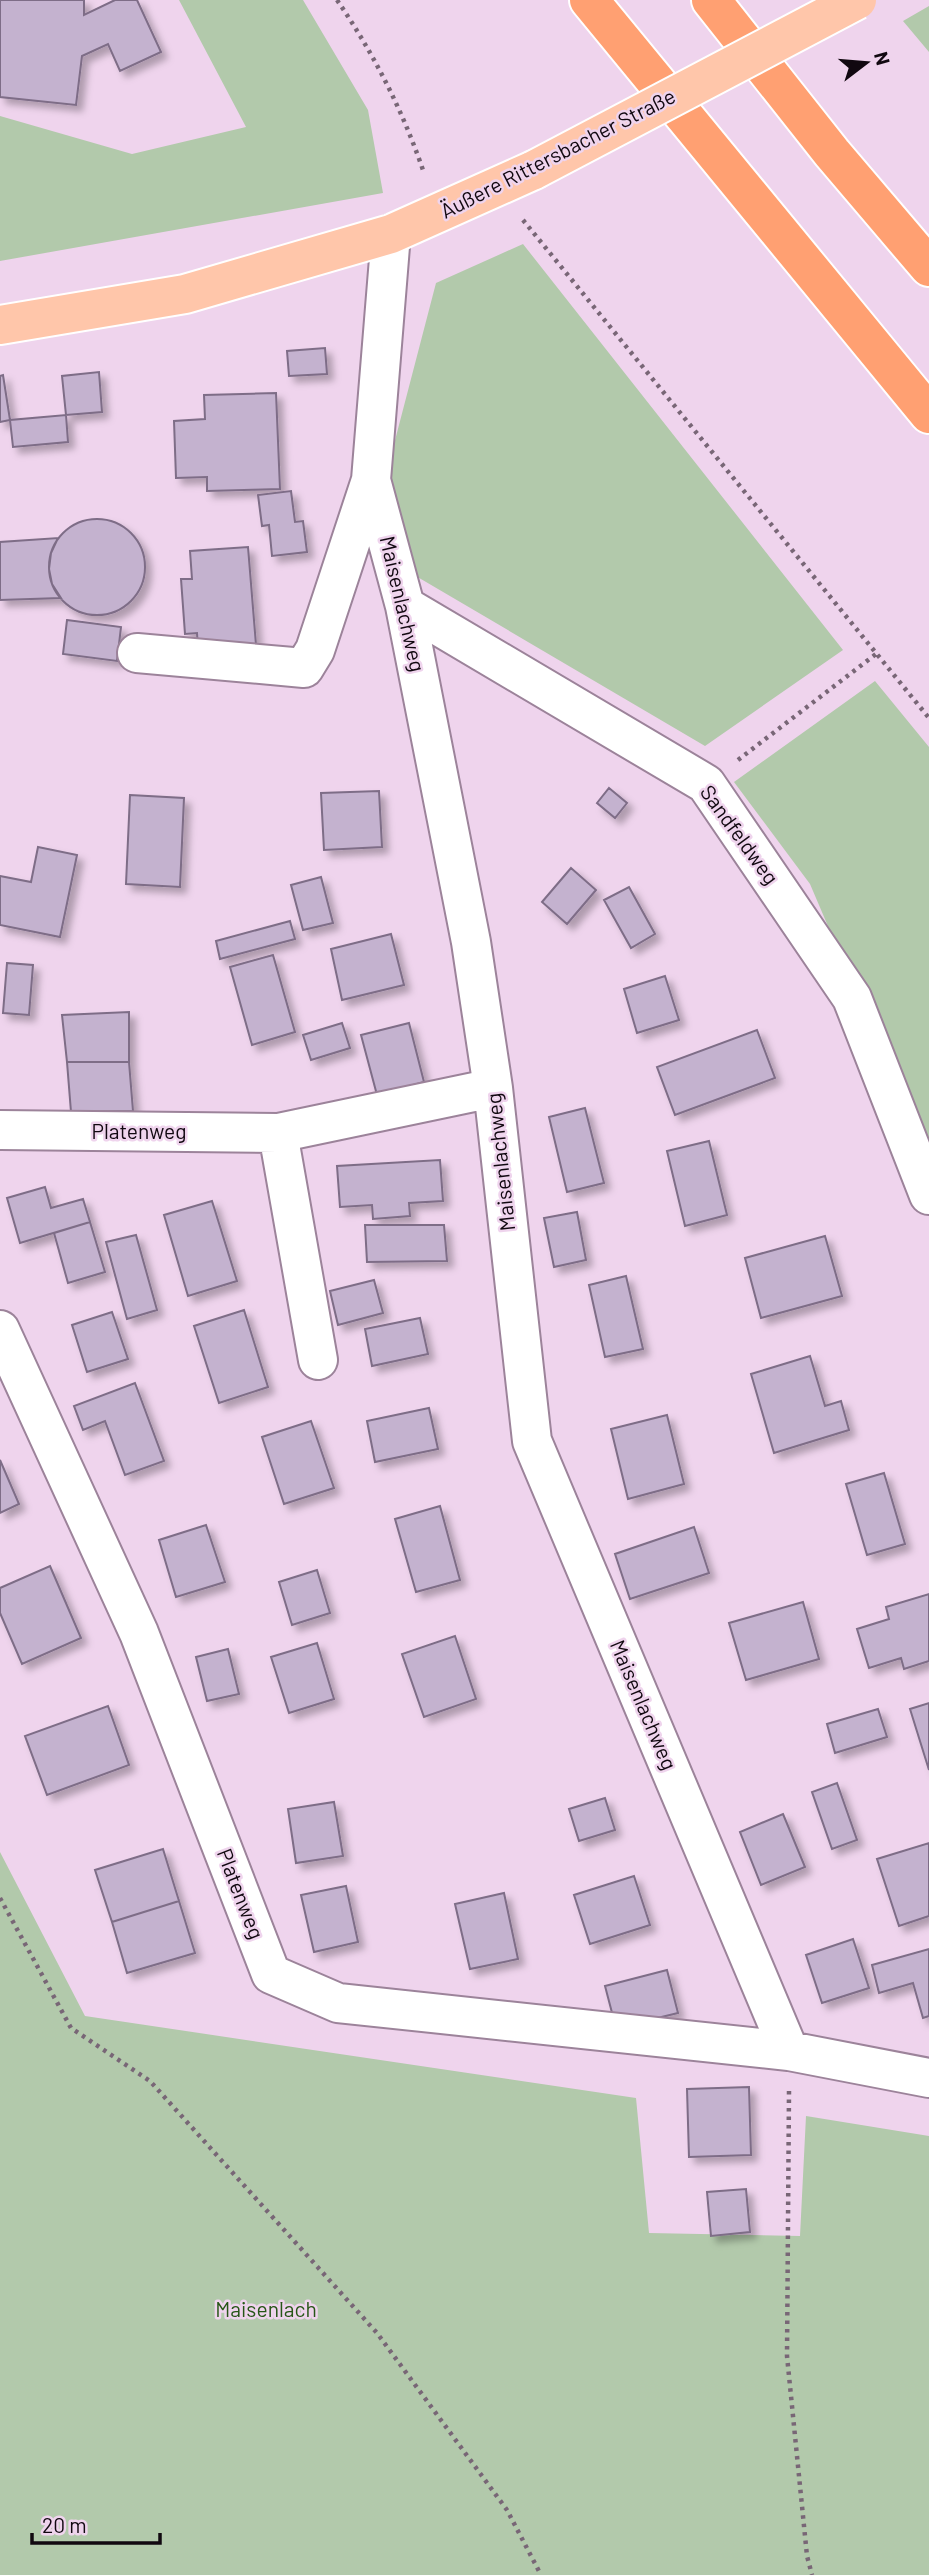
<svg xmlns="http://www.w3.org/2000/svg" width="929" height="2575" font-family="Barlow,sans-serif">
<defs>
<filter id="shadow"><feDropShadow dx="6" dy="6" stdDeviation="3.5" flood-color="#0004"/></filter>
</defs>
<rect width="100%" height="100%" fill="#efd4ed"/>
<path fill="#b2c9ab" d="M 179,0 L 303,0 L 368,110 L 383,193 L 0,261 L 0,116 L 132,154 L 246,127 Z
M 929,6 L 929,52 L 903,21 Z
M 523,244 L 843,650 L 705,746 L 409,572 L 387,471 L 436,283 Z
M 875,681 L 929,747 L 929,1163 L 810,884 L 734,782 Z
M 0,1852 L 85,2016 L 636,2098 L 649,2233 L 800,2236 L 806,2116 L 929,2136 L 929,2575 L 0,2575 Z"/>
<path fill="#c4b2cf" stroke="#7e6d87" stroke-width="2" filter="url(#shadow)" d="M 0,0 L 84,0 L 84,15 L 115,0 L 137,0 L 161,52 L 120,71 L 108,44 L 82,56 L 76,105 L 0,97 Z
M 325,348 L 327,374 L 289,376 L 287,351 Z
M 99,372 L 102,412 L 66,415 L 62,376 Z
M 3,375 L 10,420 L 0,422 L 0,376 Z
M 276,393 L 280,489 L 207,491 L 207,477 L 176,478 L 174,421 L 205,419 L 204,395 Z
M 66,415 L 68,442 L 13,447 L 10,420 Z
M 291,491 L 295,522 L 303,521 L 307,552 L 272,556 L 269,525 L 262,526 L 258,495 Z
M49 567a48 48 0 1 1 96 0a48 48 0 1 1-96 0Z
M 58,538 L 51,553 L 49,569 L 52,584 L 61,598 L 0,600 L 0,542 Z
M 248,547 L 256,645 L 198,650 L 197,633 L 185,634 L 181,579 L 192,579 L 190,551 Z
M 67,620 L 121,627 L 117,661 L 63,654 Z
M 609,788 L 627,803 L 615,818 L 597,803 Z
M 379,791 L 382,847 L 324,850 L 321,793 Z
M 130,795 L 184,798 L 180,887 L 126,884 Z
M 38,847 L 77,855 L 60,937 L 0,925 L 0,876 L 31,882 Z
M 571,868 L 596,890 L 567,924 L 542,902 Z
M 321,877 L 333,923 L 303,930 L 291,885 Z
M 629,887 L 655,934 L 631,948 L 604,900 Z
M 290,921 L 295,939 L 220,959 L 216,941 Z
M 391,934 L 404,985 L 342,1000 L 331,949 Z
M 273,955 L 295,1032 L 252,1045 L 230,967 Z
M 7,963 L 33,965 L 29,1015 L 3,1013 Z
M 665,976 L 679,1020 L 637,1033 L 624,989 Z
M 129,1012 L 129,1062 L 67,1062 L 62,1015 Z
M 342,1023 L 350,1048 L 311,1060 L 303,1035 Z
M 409,1023 L 424,1082 L 377,1095 L 361,1035 Z
M 757,1030 L 775,1078 L 675,1115 L 657,1067 Z
M 67,1062 L 129,1062 L 133,1111 L 71,1112 Z
M 585,1108 L 604,1183 L 567,1192 L 549,1117 Z
M 709,1141 L 727,1215 L 685,1226 L 667,1151 Z
M 440,1160 L 443,1201 L 409,1203 L 410,1216 L 373,1219 L 372,1205 L 340,1207 L 337,1166 Z
M 45,1187 L 51,1208 L 83,1199 L 90,1222 L 20,1243 L 7,1198 Z
M 212,1201 L 237,1281 L 188,1296 L 164,1215 Z
M 577,1212 L 586,1260 L 554,1267 L 544,1218 Z
M 90,1222 L 105,1272 L 68,1283 L 54,1233 Z
M 365,1225 L 444,1225 L 447,1261 L 367,1262 Z
M 136,1235 L 157,1310 L 127,1319 L 106,1242 Z
M 825,1236 L 842,1296 L 761,1318 L 745,1258 Z
M 626,1276 L 643,1349 L 605,1357 L 589,1285 Z
M 374,1280 L 383,1313 L 338,1325 L 330,1291 Z
M 244,1310 L 268,1387 L 219,1403 L 194,1326 Z
M 112,1312 L 128,1359 L 87,1372 L 72,1325 Z
M 420,1318 L 428,1354 L 372,1366 L 365,1329 Z
M 810,1356 L 825,1406 L 841,1401 L 849,1430 L 774,1453 L 751,1374 Z
M 135,1383 L 164,1461 L 125,1475 L 105,1421 L 83,1430 L 74,1406 Z
M 429,1408 L 438,1449 L 375,1462 L 367,1421 Z
M 667,1415 L 684,1484 L 628,1499 L 611,1429 Z
M 311,1421 L 334,1488 L 284,1504 L 262,1437 Z
M 0,1460 L 19,1504 L 0,1513 Z
M 884,1473 L 905,1544 L 867,1555 L 846,1484 Z
M 440,1506 L 460,1580 L 416,1592 L 395,1519 Z
M 206,1525 L 225,1582 L 176,1597 L 159,1540 Z
M 694,1527 L 709,1573 L 630,1599 L 615,1554 Z
M 50,1566 L 81,1638 L 22,1664 L 0,1613 L 0,1588 Z
M 317,1570 L 330,1613 L 292,1625 L 279,1582 Z
M 929,1594 L 929,1661 L 904,1669 L 901,1658 L 869,1668 L 857,1629 L 889,1619 L 886,1607 Z
M 803,1602 L 819,1659 L 746,1680 L 729,1623 Z
M 455,1636 L 476,1699 L 424,1717 L 402,1654 Z
M 317,1643 L 334,1699 L 289,1713 L 271,1657 Z
M 228,1649 L 239,1694 L 207,1701 L 196,1657 Z
M 929,1703 L 929,1770 L 910,1709 Z
M 108,1706 L 129,1765 L 47,1795 L 25,1736 Z
M 878,1709 L 887,1737 L 835,1753 L 827,1724 Z
M 837,1783 L 857,1840 L 832,1849 L 812,1792 Z
M 605,1798 L 615,1830 L 579,1841 L 569,1809 Z
M 334,1802 L 343,1856 L 296,1863 L 288,1809 Z
M 783,1814 L 805,1867 L 761,1885 L 740,1832 Z
M 929,1843 L 929,1916 L 899,1926 L 877,1859 Z
M 163,1849 L 179,1901 L 112,1922 L 95,1870 Z
M 634,1876 L 650,1925 L 590,1944 L 574,1895 Z
M 346,1886 L 358,1942 L 314,1952 L 301,1895 Z
M 504,1893 L 518,1959 L 470,1969 L 455,1904 Z
M 179,1901 L 195,1953 L 127,1973 L 112,1922 Z
M 853,1939 L 869,1988 L 822,2003 L 806,1955 Z
M 929,1949 L 929,2016 L 923,2018 L 913,1983 L 879,1993 L 872,1965 Z
M 667,1970 L 678,2013 L 616,2028 L 605,1986 Z
M 749,2087 L 751,2155 L 689,2157 L 687,2089 Z
M 746,2189 L 750,2232 L 711,2236 L 707,2192 Z"/>
<g fill="none" stroke-linecap="round" stroke-linejoin="round">
<defs>
<path id="minor" d="M 391,234 L 371,480 L 405,606 L 471,942 L 493,1088 L 532,1441 L 789,2051
M 405,606 L 706,784 L 852,998 L 929,1195
M 137,653 L 304,668 L 315,650 L 371,480
M 0,1130 L 278,1133 L 493,1088
M 278,1133 L 318,1360
M 0,1330 L 139,1633 L 271,1974 L 338,2003 L 789,2051 L 929,2078"/>
<path id="major" d="M 0,325 L 185,294 L 391,234 L 534,170"/>
<path id="highway" d="M 589,0 L 929,414
M 711,0 L 832,153 L 929,267"/>
</defs>
<use href="#minor" stroke="#9c839a" stroke-width="42"/>
<use href="#major" stroke="#fff" stroke-width="42"/>
<use href="#highway" stroke="#fff" stroke-width="42"/>
<path stroke="#786676" stroke-width="4.5" stroke-dasharray="3.5 5" stroke-linecap="butt" d="M 337,0 C 374,54 403,111 424,173
M 523,220 L 929,718
M 738,760 L 876,654
M 0,1898 L 71,2028 L 150,2081 L 377,2333 L 507,2510 L 541,2575
M 789,2091 L 787,2356 L 807,2556 L 812,2575"/>
<use href="#minor" stroke="#fff" stroke-width="38"/>
<use href="#major" stroke="#ffc6aa" stroke-width="38"/>
<use href="#highway" stroke="#ffa072" stroke-width="38"/>
<defs>
<path id="major-bridge" d="M 534,170 L 857,0"/>
</defs>
<use href="#major-bridge" stroke="#fff" stroke-width="42" stroke-linecap="butt"/>
<use href="#major-bridge" stroke="#ffc6aa" stroke-width="38"/>
</g>
<g text-anchor="middle" stroke-width="5" stroke-linejoin="round" paint-order="stroke">
<g font-size="21" fill="#110810" stroke="#efd4ed">
<text transform="translate(558 154) rotate(-27)" y="7">Äußere Rittersbacher Straße</text>
<text transform="translate(402 604) rotate(77)" y="7">Maisenlachweg</text>
<text transform="translate(739 835) rotate(54)" y="7">Sandfeldweg</text>
<text x="139" y="1139">Platenweg</text>
<text transform="translate(501 1162) rotate(-96)" y="7">Maisenlachweg</text>
<text transform="translate(643 1705) rotate(67)" y="7">Maisenlachweg</text>
<text transform="translate(240 1894) rotate(69)" y="7">Platenweg</text>
</g>
<g font-size="21" fill="#265616" stroke="#efd4ed">
<text x="266" y="2317">Maisenlach</text>
</g>
</g>
<g transform="translate(866 63) rotate(74)" stroke="#efd4ed" stroke-width="5" paint-order="stroke">
<path d="M0-5L12 26L0 18L-12 26Z" fill="#110810"/>
<text y="-10" font-size="19" font-weight="bold" text-anchor="middle" fill="#110810">N</text>
</g>
<path d="M32 2533v10h128v-10" fill="none" stroke="#110810" stroke-width="3.5"/>
<text x="42" y="2533" font-size="21" fill="#110810" stroke="#efd4ed" stroke-width="5" paint-order="stroke">20 m</text>
</svg>
